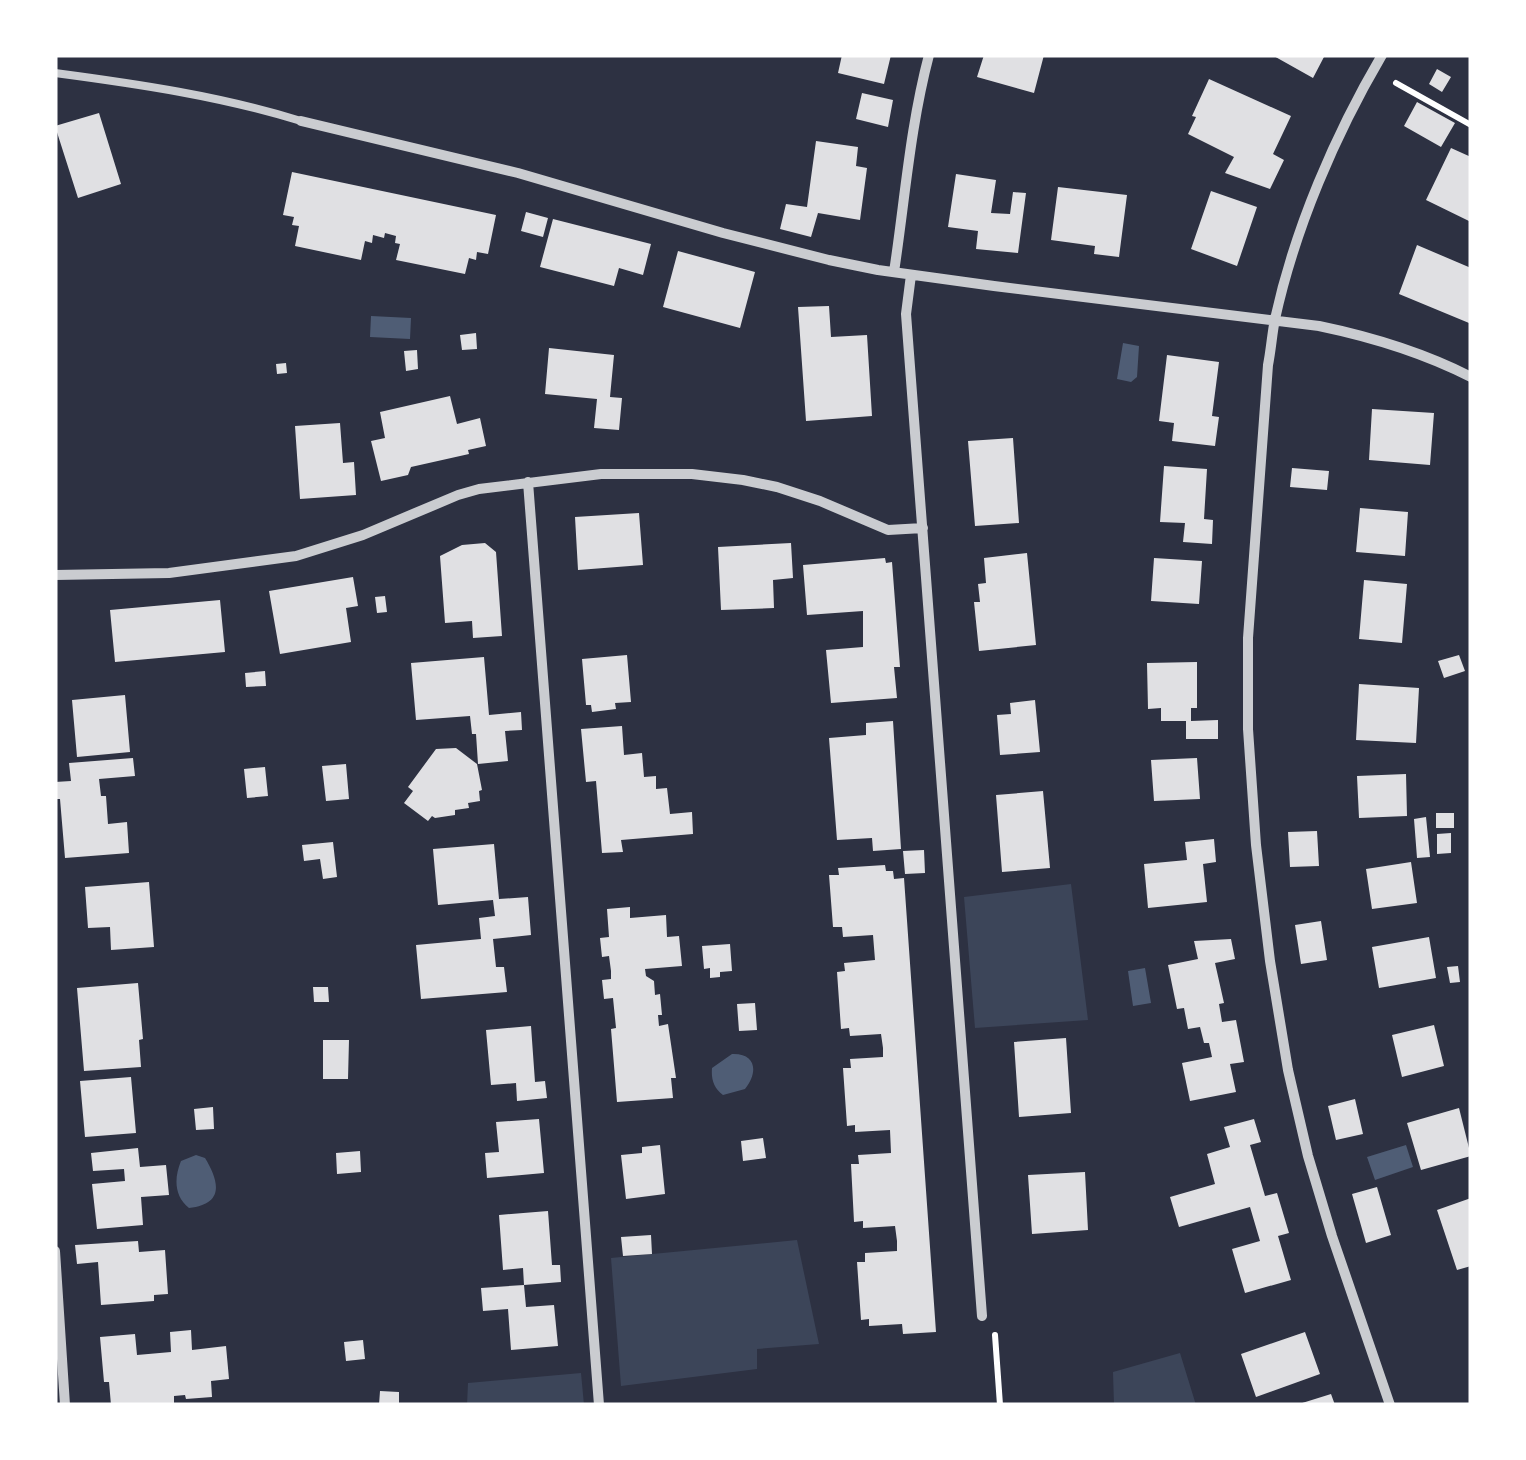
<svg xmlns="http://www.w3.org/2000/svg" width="1526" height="1460" font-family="Lora,serif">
<rect width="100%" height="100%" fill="#2d3142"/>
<path fill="#3c4559" d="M 1071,884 L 1088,1020 L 975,1028 L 964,897 Z
M 797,1240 L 819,1344 L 757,1349 L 757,1369 L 621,1386 L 611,1258 Z
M 1180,1353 L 1196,1405 L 1114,1405 L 1113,1372 Z
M 581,1373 L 584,1405 L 467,1405 L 468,1383 Z"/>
<path fill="#4f5d75" d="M 371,316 L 411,318 L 410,339 L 370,337 Z
M 1123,343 L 1139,346 L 1137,377 L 1131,382 L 1117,379 Z
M 1145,968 L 1151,1003 L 1133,1006 L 1128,971 Z
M 732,1054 C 757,1053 758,1073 745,1089 L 723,1095 C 714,1088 711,1080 712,1068 Z
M 1406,1145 L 1413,1167 L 1375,1180 L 1367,1157 Z
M 196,1155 L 205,1158 C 219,1181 225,1204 189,1208 C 174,1196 174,1178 181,1161 Z"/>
<path fill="#e0e0e3" d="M 842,55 L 891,55 L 884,84 L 838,73 Z
M 984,55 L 1044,55 L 1034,93 L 977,77 Z
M 1272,55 L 1325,55 L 1313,78 Z
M 1437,69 L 1451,77 L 1442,92 L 1429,84 Z
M 1209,79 L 1291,116 L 1273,154 L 1284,160 L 1270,189 L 1225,173 L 1234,157 L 1188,134 L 1196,117 L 1192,116 Z
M 862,93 L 893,100 L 888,127 L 856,119 Z
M 1417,102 L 1455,123 L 1441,147 L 1404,126 Z
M 99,113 L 121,184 L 78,198 L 55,126 Z
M 816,141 L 858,147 L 856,166 L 867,168 L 860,220 L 818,213 L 811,237 L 780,229 L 786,204 L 807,207 Z
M 1451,148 L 1471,157 L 1471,222 L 1426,200 Z
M 292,172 L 496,215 L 488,254 L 477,252 L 476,260 L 469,258 L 465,274 L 396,260 L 400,244 L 395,243 L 396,236 L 385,233 L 384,238 L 373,235 L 372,243 L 365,241 L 361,260 L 295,246 L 299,226 L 292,225 L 294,217 L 283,215 Z
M 956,174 L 996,180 L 991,213 L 1010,214 L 1013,192 L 1026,193 L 1018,253 L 976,249 L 978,231 L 948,227 Z
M 1058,187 L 1127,195 L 1119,257 L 1094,254 L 1095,246 L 1051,240 Z
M 1211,191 L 1257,207 L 1237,266 L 1191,249 Z
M 526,212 L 548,218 L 543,237 L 521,231 Z
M 553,219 L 651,244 L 643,275 L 619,268 L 614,286 L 540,267 Z
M 1417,245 L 1471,268 L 1469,323 L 1399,294 Z
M 678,251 L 755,272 L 740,328 L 663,307 Z
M 829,306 L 831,337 L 867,335 L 872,416 L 806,421 L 798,307 Z
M 476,333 L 477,349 L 462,350 L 460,335 Z
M 549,348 L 614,355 L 610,397 L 622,398 L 619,430 L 594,428 L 597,399 L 545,394 Z
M 417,350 L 418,369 L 406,371 L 404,351 Z
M 1167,355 L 1219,362 L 1212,416 L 1219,417 L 1215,446 L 1172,441 L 1174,423 L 1159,421 Z
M 286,363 L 287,373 L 277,374 L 276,364 Z
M 450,396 L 457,424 L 480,418 L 486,446 L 468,450 L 469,454 L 411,467 L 408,475 L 381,481 L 371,441 L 385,438 L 380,412 Z
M 1372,409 L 1434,413 L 1430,465 L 1369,460 Z
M 340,423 L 343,463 L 354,462 L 356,495 L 300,499 L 295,426 Z
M 1013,438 L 1019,523 L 975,526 L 968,441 Z
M 1164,466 L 1207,469 L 1204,519 L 1213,520 L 1212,544 L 1183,542 L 1185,523 L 1160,522 Z
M 1292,468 L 1329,471 L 1327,490 L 1290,487 Z
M 1360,508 L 1408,512 L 1405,556 L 1356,552 Z
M 639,513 L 643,565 L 578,570 L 575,517 Z
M 485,543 L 496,552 L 502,636 L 473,638 L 472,621 L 445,623 L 440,556 L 462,545 Z
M 791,543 L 793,578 L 773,580 L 774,608 L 721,610 L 718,547 Z
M 1027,553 L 1036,645 L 979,651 L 974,602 L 980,602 L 978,584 L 986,583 L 984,558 Z
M 885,558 L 886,563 L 892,562 L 900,667 L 894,667 L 897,698 L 831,703 L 826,650 L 863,647 L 863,611 L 807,615 L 803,565 Z
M 1154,558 L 1202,561 L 1199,604 L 1151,601 Z
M 353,577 L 358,606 L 346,608 L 351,642 L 280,654 L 269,591 Z
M 1364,580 L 1407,584 L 1402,643 L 1359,639 Z
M 385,596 L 387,612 L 377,613 L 375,597 Z
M 220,600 L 225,652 L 115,662 L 110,610 Z
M 627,655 L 631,702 L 615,703 L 616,709 L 592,712 L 591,705 L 586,705 L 582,659 Z
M 1459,655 L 1465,671 L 1444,678 L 1438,661 Z
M 484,657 L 489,715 L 521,712 L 522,730 L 505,731 L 508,761 L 478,764 L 476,734 L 472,734 L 470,716 L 416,720 L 411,663 Z
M 1197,662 L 1197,708 L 1191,708 L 1191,721 L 1218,720 L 1218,739 L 1186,739 L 1186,721 L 1161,721 L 1161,708 L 1148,709 L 1147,663 Z
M 265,671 L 266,686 L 246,687 L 245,673 Z
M 1359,684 L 1419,688 L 1416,743 L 1356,740 Z
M 125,695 L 130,752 L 77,757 L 72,700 Z
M 1035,700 L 1040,752 L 1000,755 L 997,715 L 1011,714 L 1010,703 Z
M 893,721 L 901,849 L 873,851 L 872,838 L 837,840 L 829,738 L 866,735 L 866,723 Z
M 622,726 L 624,755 L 642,753 L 644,777 L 656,776 L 656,789 L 667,788 L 670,814 L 692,812 L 693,834 L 621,840 L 623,852 L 602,853 L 596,781 L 586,782 L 581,729 Z
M 456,748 L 477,764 L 482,790 L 479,791 L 480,801 L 468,803 L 469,808 L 455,810 L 455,815 L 435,818 L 432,816 L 428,821 L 404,803 L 413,791 L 408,787 L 436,749 Z
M 133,758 L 135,776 L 99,779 L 101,796 L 106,796 L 108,824 L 127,822 L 129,853 L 65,858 L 60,799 L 55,799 L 55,782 L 71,781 L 69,763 Z
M 1197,758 L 1200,799 L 1154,801 L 1151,760 Z
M 346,764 L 349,799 L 326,801 L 322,766 Z
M 265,767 L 268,796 L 247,798 L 244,769 Z
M 1406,774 L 1407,816 L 1359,818 L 1357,776 Z
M 1043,791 L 1050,868 L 1002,872 L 996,795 Z
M 1436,813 L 1454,813 L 1454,828 L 1436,828 Z
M 1426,817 L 1430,857 L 1417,858 L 1414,819 Z
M 1317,831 L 1319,866 L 1290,867 L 1288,832 Z
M 1451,833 L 1451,853 L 1437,854 L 1437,834 Z
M 1214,839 L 1216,862 L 1203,864 L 1207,902 L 1148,908 L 1144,864 L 1187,860 L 1185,842 Z
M 333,842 L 337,877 L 323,879 L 320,859 L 304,861 L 302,845 Z
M 494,844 L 499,899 L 528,897 L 531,935 L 493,939 L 496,967 L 504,967 L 507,992 L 421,999 L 416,945 L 481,939 L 479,918 L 495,916 L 493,900 L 438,905 L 433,849 Z
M 924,850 L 925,873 L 905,874 L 903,851 Z
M 1411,862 L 1417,903 L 1372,909 L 1366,869 Z
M 885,865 L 886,871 L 893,871 L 894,879 L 904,878 L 936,1332 L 903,1334 L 902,1324 L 869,1326 L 869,1319 L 861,1320 L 857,1262 L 865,1262 L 865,1253 L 897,1251 L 897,1241 L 895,1226 L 863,1228 L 863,1221 L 854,1222 L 851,1164 L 859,1164 L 858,1155 L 891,1153 L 890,1130 L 855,1132 L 855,1125 L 847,1126 L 843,1068 L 851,1068 L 850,1059 L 883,1057 L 883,1048 L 881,1034 L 850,1036 L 849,1028 L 841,1029 L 837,972 L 845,971 L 844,963 L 875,960 L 873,935 L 843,937 L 842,927 L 833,927 L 829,875 L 839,875 L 838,868 Z
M 149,882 L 154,947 L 111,950 L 110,927 L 88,928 L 85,887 Z
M 630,907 L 630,918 L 666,915 L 667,937 L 679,936 L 682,966 L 645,969 L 646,976 L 654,981 L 655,995 L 660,994 L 662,1015 L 658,1015 L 659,1026 L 668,1024 L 676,1078 L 671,1078 L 673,1098 L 617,1102 L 611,1029 L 616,1028 L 613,998 L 604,999 L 602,980 L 611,979 L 611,971 L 609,956 L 602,957 L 600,938 L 609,937 L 607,909 Z
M 1321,921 L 1327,960 L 1301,964 L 1295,925 Z
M 1429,937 L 1436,978 L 1379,988 L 1372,947 Z
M 1231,939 L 1235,959 L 1215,963 L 1224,1003 L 1219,1004 L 1222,1022 L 1236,1020 L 1244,1062 L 1230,1064 L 1236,1092 L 1190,1101 L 1182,1063 L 1212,1057 L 1209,1043 L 1204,1043 L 1200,1027 L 1188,1029 L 1184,1008 L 1177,1009 L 1168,965 L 1198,959 L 1194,941 Z
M 730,944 L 732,971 L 720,972 L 720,977 L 710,978 L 710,968 L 704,969 L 702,946 Z
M 1458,966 L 1460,982 L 1450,983 L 1447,967 Z
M 138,983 L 143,1039 L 139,1040 L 141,1067 L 84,1071 L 77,988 Z
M 313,987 L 328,987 L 329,1002 L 314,1002 Z
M 755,1003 L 757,1030 L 739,1031 L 737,1004 Z
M 1434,1025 L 1444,1066 L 1402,1077 L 1392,1035 Z
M 531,1026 L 535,1082 L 545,1081 L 547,1098 L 517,1101 L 516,1083 L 491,1085 L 486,1030 Z
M 1066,1038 L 1071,1113 L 1019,1117 L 1014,1042 Z
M 323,1040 L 349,1040 L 348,1079 L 323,1079 Z
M 131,1077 L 136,1133 L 85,1137 L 80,1081 Z
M 1355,1099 L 1363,1134 L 1336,1140 L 1328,1106 Z
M 213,1107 L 214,1129 L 196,1130 L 194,1109 Z
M 1459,1108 L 1471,1156 L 1421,1170 L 1407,1123 Z
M 539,1119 L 544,1173 L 487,1178 L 485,1153 L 499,1152 L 496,1122 Z
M 1254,1119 L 1261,1142 L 1250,1145 L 1265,1196 L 1277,1193 L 1289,1233 L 1278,1236 L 1291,1280 L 1245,1293 L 1232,1249 L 1260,1241 L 1250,1207 L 1179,1227 L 1170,1197 L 1215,1184 L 1207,1154 L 1230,1147 L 1224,1127 Z
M 763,1138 L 766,1158 L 743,1161 L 741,1141 Z
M 660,1145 L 665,1194 L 626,1199 L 621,1155 L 642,1153 L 642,1147 Z
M 138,1148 L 140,1167 L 166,1165 L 169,1195 L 141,1197 L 143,1225 L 97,1229 L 92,1184 L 125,1181 L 124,1169 L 93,1171 L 91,1153 Z
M 360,1151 L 361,1172 L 337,1174 L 336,1153 Z
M 1085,1172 L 1088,1230 L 1032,1234 L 1028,1175 Z
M 1377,1187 L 1391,1235 L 1366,1243 L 1352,1194 Z
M 1471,1198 L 1471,1266 L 1457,1270 L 1437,1210 Z
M 548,1211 L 552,1265 L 560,1265 L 561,1282 L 524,1285 L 523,1268 L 503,1270 L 499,1215 Z
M 651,1235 L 652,1254 L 623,1256 L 621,1237 Z
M 138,1241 L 139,1252 L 165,1250 L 168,1294 L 154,1295 L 154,1301 L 101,1305 L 98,1262 L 77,1264 L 75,1245 Z
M 524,1285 L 526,1307 L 554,1305 L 558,1346 L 511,1350 L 508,1309 L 483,1311 L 481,1288 Z
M 191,1330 L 192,1350 L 226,1346 L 229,1379 L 211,1381 L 212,1397 L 186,1399 L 185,1395 L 174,1396 L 174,1405 L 111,1405 L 109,1382 L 104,1382 L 100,1337 L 135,1334 L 137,1355 L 171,1352 L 170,1332 Z
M 1305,1332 L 1320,1374 L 1256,1397 L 1241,1354 Z
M 363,1340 L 365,1359 L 346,1361 L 344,1342 Z
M 380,1391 L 399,1392 L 399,1405 L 379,1405 Z
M 1331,1394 L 1335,1405 L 1299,1405 L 1299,1404 Z"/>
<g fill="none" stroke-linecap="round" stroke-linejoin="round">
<path stroke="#fff" stroke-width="6" d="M 1396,83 L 1471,125
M 995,1335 L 1000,1405"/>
<path stroke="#caccd0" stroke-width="8" d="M 55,73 C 138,84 220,96 301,121"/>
<path stroke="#caccd0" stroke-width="10" d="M 1382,55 C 1335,135 1295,228 1275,319 C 1272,334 1271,350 1268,365 L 1248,638 L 1248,729 L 1256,845 L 1270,961 L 1288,1070 L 1308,1156 L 1332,1236 L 1390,1405
M 301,121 L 518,173 L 723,233 L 829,260 L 878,270 L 994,286 L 1319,326 C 1372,337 1422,352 1471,377
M 894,272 C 905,199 910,127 929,55
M 911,275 L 906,314 L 982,1316
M 528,482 L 599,1405
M 55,575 L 169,573 L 296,556 L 363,535 L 458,495 L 479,489 L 601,474 L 692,474 L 743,480 L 777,487 L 820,501 L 888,530 L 923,528
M 55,1251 L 65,1405"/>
</g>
<rect width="1526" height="1460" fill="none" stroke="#ffffff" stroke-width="115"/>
</svg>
